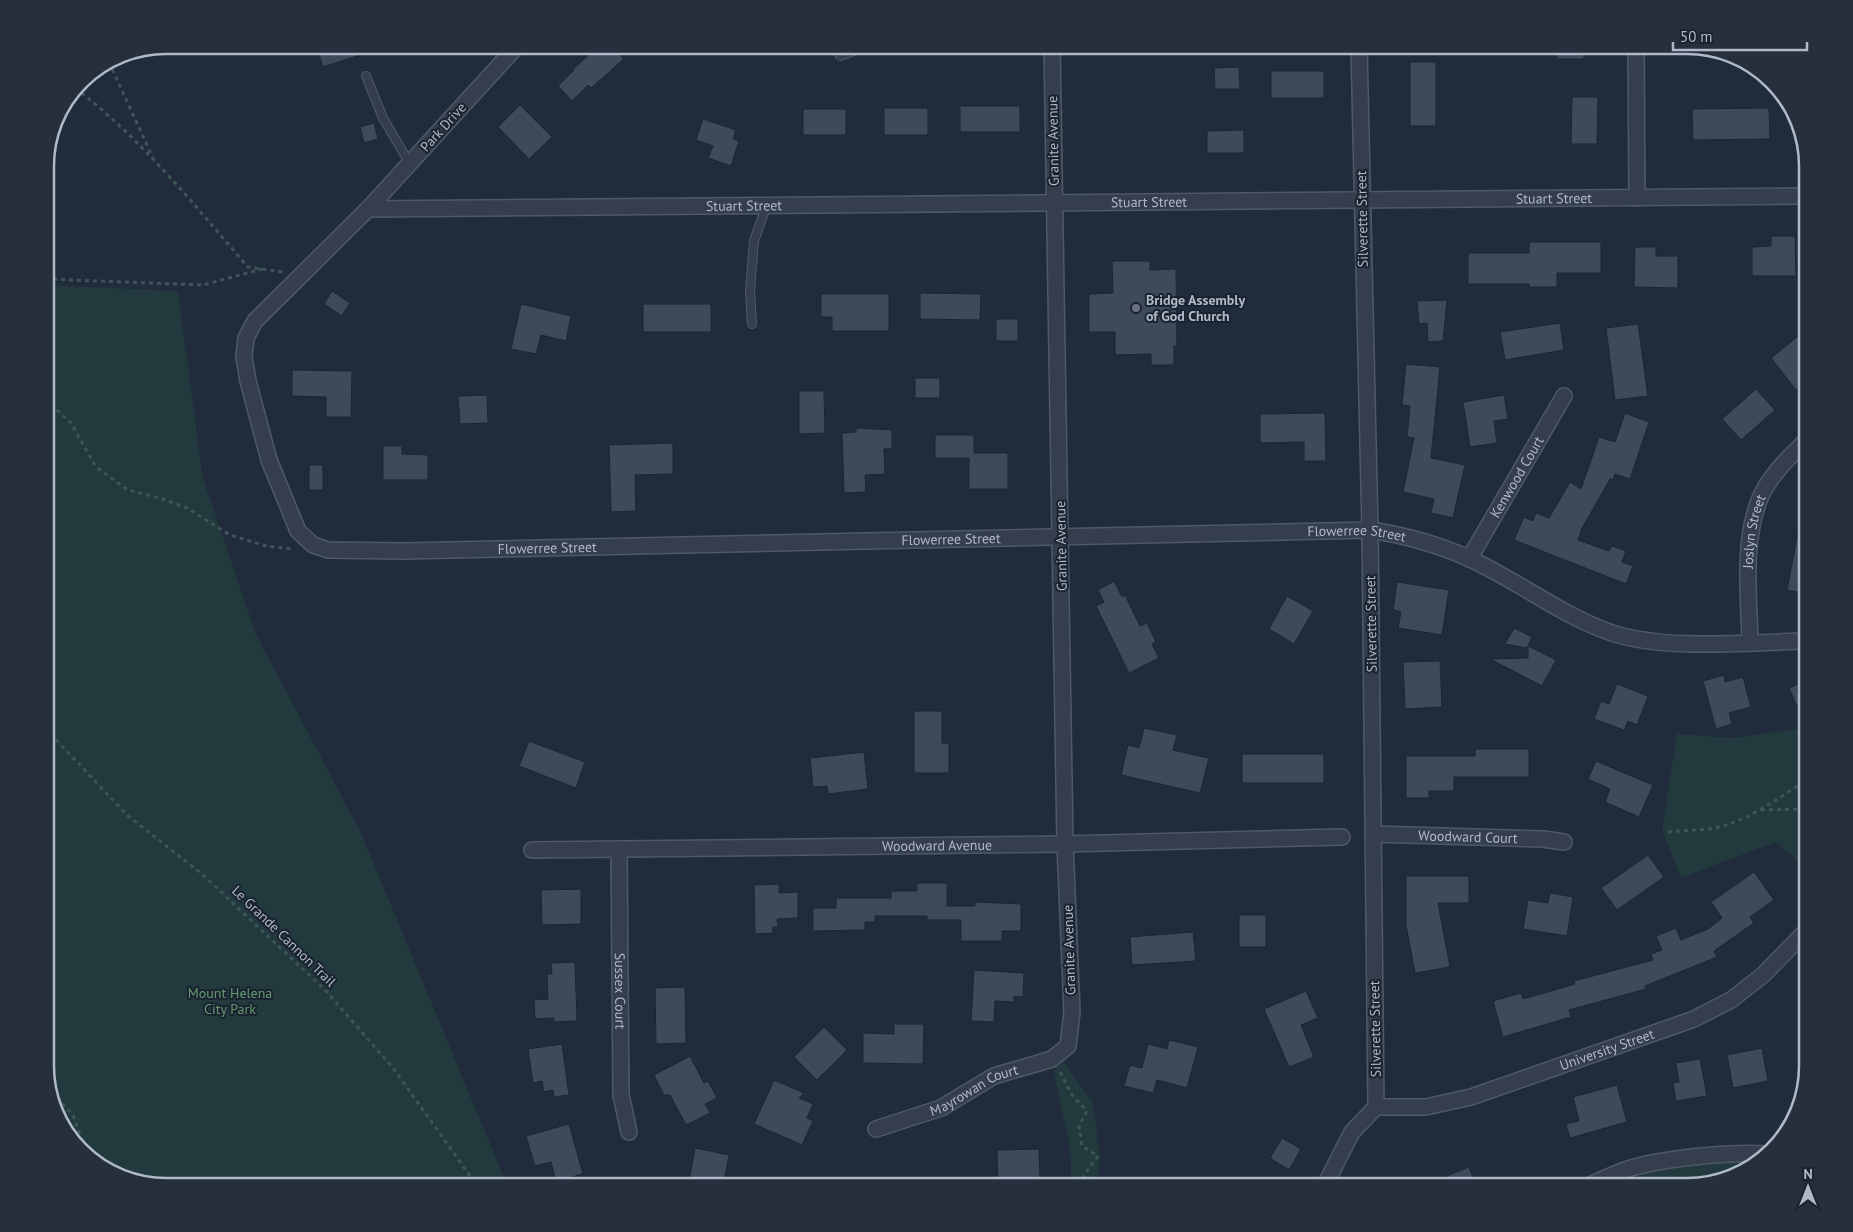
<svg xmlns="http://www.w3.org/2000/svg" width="1853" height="1232" font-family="'PT Sans',sans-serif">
<rect width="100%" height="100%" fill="#202c3c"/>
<path fill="#22393d" d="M 45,285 L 178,291 L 203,479 L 256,634 L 361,833 L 508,1187 L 166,1187 L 99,1166 L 61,1126 L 45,1073 Z
M 1808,727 L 1808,871 L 1776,842 L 1681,878 L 1662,830 L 1677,734 L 1734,738 Z
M 1064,1062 L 1093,1103 L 1100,1159 L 1096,1187 L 1071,1187 L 1070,1147 L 1053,1070 Z
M 1759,1160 C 1725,1192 1655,1187 1611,1187 L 1644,1174 L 1707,1161 Z"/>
<path fill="#3c4a5b" stroke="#1c2532" d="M 316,45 L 381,45 L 382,48 L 323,67 Z
M 600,45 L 611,45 L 624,59 L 591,88 L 588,85 L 572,101 L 558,86 L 574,70 L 573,69 Z
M 1557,45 L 1584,45 L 1584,59 L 1557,59 Z
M 1410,62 L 1436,62 L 1436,126 L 1410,126 Z
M 1239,67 L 1240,89 L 1215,89 L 1214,68 Z
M 1271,71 L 1324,71 L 1324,98 L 1271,98 Z
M 1572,97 L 1598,97 L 1597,144 L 1571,144 Z
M 520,105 L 552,137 L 529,159 L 498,127 Z
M 960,106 L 1020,106 L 1020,132 L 960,132 Z
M 884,108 L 928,108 L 928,135 L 884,135 Z
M 1769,108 L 1770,139 L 1693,140 L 1692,109 Z
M 803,109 L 846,109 L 846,135 L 803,135 Z
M 703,119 L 736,130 L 733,139 L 739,141 L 731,166 L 708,158 L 713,146 L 696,140 Z
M 374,123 L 378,139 L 364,143 L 360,127 Z
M 1244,130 L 1244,153 L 1207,153 L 1207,131 Z
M 1771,236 L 1795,236 L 1796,276 L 1752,276 L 1752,247 L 1771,246 Z
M 1529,242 L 1601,242 L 1601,273 L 1557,273 L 1557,287 L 1529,287 L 1529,284 L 1468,284 L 1468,253 L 1529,253 Z
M 1635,247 L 1656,247 L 1656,256 L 1678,256 L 1678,288 L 1634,287 Z
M 1112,261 L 1150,261 L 1150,270 L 1176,269 L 1177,346 L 1174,346 L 1174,365 L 1151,365 L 1151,354 L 1115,355 L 1115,332 L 1089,332 L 1089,294 L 1113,293 Z
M 332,291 L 350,303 L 342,316 L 324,304 Z
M 920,293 L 981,294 L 980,320 L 920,319 Z
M 821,294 L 889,294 L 889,331 L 832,331 L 832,317 L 821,317 Z
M 1447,300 L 1443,341 L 1428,342 L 1427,323 L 1419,324 L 1417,301 Z
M 521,304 L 571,316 L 566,341 L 541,335 L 536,354 L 511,349 Z
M 643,304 L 711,304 L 711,332 L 643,332 Z
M 996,319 L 1018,319 L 1018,341 L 996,341 Z
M 1560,323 L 1564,350 L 1505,360 L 1500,332 Z
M 1638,324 L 1648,396 L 1615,400 L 1606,328 Z
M 1798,336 L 1808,349 L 1808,381 L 1796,390 L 1771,358 Z
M 1406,364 L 1440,367 L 1431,458 L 1465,465 L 1453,518 L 1431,513 L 1434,499 L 1403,492 L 1414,438 L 1407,437 L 1410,406 L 1402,405 Z
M 292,370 L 352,371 L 351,417 L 326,417 L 326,397 L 292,396 Z
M 915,378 L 940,378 L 940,398 L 915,398 Z
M 1756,389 L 1775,410 L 1741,440 L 1722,419 Z
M 799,391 L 824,391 L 825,433 L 799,434 Z
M 487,395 L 488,423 L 460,424 L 458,396 Z
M 1504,395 L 1508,419 L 1494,421 L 1497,443 L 1470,447 L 1463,402 Z
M 1325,413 L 1326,461 L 1304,461 L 1304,442 L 1260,443 L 1260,414 Z
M 1625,413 L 1649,422 L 1630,479 L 1615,474 L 1613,480 L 1610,479 L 1580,532 L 1581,532 L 1578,540 L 1609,551 L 1612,546 L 1626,551 L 1622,562 L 1633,566 L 1626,584 L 1514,540 L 1524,517 L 1533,521 L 1536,513 L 1549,518 L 1570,482 L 1581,489 L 1599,437 L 1615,442 Z
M 856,428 L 892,430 L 892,449 L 884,449 L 885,474 L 865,475 L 866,492 L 844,493 L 842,433 L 856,432 Z
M 935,435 L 974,435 L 974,453 L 1008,453 L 1008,489 L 969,489 L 969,458 L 935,458 Z
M 673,443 L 673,474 L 635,475 L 636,511 L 611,512 L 609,445 Z
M 383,446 L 402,446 L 402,454 L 428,455 L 428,480 L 383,480 Z
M 309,465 L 323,465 L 323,490 L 309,490 Z
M 1801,516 L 1808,517 L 1808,594 L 1787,590 Z
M 1114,581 L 1122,597 L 1125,595 L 1140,626 L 1147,623 L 1156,642 L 1152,644 L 1159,658 L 1129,673 L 1096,606 L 1104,602 L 1098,590 Z
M 1397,582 L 1449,590 L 1442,635 L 1398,628 L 1401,612 L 1393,610 Z
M 1287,596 L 1313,611 L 1294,644 L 1269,629 Z
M 1514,628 L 1532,637 L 1527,648 L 1505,644 Z
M 1528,646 L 1556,660 L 1542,686 L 1490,659 L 1528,658 Z
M 1440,661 L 1442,707 L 1405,709 L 1403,662 Z
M 1724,675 L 1725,682 L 1743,677 L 1751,707 L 1729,713 L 1732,724 L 1716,729 L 1703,681 Z
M 1808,680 L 1808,732 L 1789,688 Z
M 1617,684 L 1648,696 L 1637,725 L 1628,721 L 1624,730 L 1594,719 L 1601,701 L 1609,704 Z
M 914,711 L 942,711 L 942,743 L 949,743 L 949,773 L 914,773 Z
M 1144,728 L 1177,735 L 1173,750 L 1209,758 L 1200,793 L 1121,775 L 1128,745 L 1139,748 Z
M 529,741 L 585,762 L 576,788 L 519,766 Z
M 1475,749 L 1529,749 L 1529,777 L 1454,777 L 1454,791 L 1429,791 L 1429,798 L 1406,798 L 1406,756 L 1475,756 Z
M 864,752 L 868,789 L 828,794 L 827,786 L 813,787 L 810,758 Z
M 1242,754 L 1324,754 L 1324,783 L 1242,783 Z
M 1596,761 L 1653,785 L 1639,817 L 1605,802 L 1610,789 L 1588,779 Z
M 1648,855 L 1664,877 L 1617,910 L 1601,888 Z
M 1754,872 L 1774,900 L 1750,917 L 1754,923 L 1714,951 L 1717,957 L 1645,986 L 1646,989 L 1569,1010 L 1571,1017 L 1503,1037 L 1493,1001 L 1521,993 L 1523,999 L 1575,984 L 1574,981 L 1653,960 L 1651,954 L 1662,950 L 1656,936 L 1676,928 L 1681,940 L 1708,929 L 1722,918 L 1711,902 Z
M 1406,876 L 1469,876 L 1469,903 L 1438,903 L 1450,967 L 1415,973 L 1406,925 Z
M 917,883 L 947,883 L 947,906 L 975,906 L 975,902 L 1021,904 L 1021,931 L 1002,931 L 1002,941 L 961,941 L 961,920 L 927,920 L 927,916 L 875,916 L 875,922 L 865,922 L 865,930 L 813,931 L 813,908 L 836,908 L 836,898 L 891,898 L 891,891 L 917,891 Z
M 779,884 L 779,893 L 798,892 L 798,918 L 777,919 L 778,927 L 773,927 L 773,933 L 755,934 L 754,885 Z
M 581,889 L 581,924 L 542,925 L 541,890 Z
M 1550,893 L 1573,897 L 1567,936 L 1523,929 L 1528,900 L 1548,903 Z
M 1239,915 L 1266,915 L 1266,947 L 1239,947 Z
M 1193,932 L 1196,961 L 1132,965 L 1130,937 Z
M 575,962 L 577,1021 L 554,1022 L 554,1018 L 535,1019 L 534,1000 L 548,999 L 547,974 L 552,974 L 551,963 Z
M 974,970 L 1024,973 L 1023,997 L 1014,996 L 1014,1002 L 995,1001 L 994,1022 L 971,1021 Z
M 685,987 L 686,1043 L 656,1044 L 655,988 Z
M 1306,991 L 1318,1018 L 1301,1025 L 1314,1057 L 1289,1067 L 1264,1009 Z
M 894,1024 L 924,1024 L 923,1064 L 863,1063 L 863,1033 L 894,1034 Z
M 824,1027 L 847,1050 L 817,1080 L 794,1057 Z
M 1169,1040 L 1198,1047 L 1187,1088 L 1157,1080 L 1153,1093 L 1124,1086 L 1130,1065 L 1142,1068 L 1148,1044 L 1167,1049 Z
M 562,1044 L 569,1095 L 554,1097 L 553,1090 L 544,1092 L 542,1081 L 533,1083 L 528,1049 Z
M 1762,1048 L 1768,1081 L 1733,1088 L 1727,1055 Z
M 690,1056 L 704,1083 L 708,1081 L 717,1098 L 705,1104 L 710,1113 L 686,1125 L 670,1095 L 664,1095 L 654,1075 Z
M 1700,1059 L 1707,1096 L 1676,1101 L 1673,1083 L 1679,1082 L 1676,1063 Z
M 774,1080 L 804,1093 L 799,1098 L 813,1104 L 807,1118 L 813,1121 L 802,1145 L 754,1124 Z
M 1617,1085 L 1627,1122 L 1570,1138 L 1566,1124 L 1579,1121 L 1573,1097 Z
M 569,1124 L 583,1174 L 556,1181 L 551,1162 L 535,1166 L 526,1136 Z
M 1282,1138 L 1301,1149 L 1289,1170 L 1270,1158 Z
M 695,1148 L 729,1155 L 723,1187 L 688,1187 Z
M 1039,1149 L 1040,1179 L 1024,1179 L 1024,1187 L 998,1187 L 997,1150 Z
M 1469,1167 L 1477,1187 L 1420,1187 Z"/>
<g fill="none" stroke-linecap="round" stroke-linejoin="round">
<defs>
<path id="lane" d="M 840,56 L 859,49 L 1052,47
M 366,76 L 383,118 L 410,164
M 752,324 L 750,291 L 754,241 L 766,207"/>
<g id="street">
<path id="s1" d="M 518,45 L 368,209 L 255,321 L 246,338 L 244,357 L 248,381 L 269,460 L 298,531 L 313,545 L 328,550 L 404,551 L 1370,530 C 1403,535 1437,544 1468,558 C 1517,580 1560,615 1612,633 C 1668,651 1749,642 1808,641"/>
<path d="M 1636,45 L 1637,198"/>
<path id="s2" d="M 368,209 L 1808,196"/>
<path id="s3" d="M 1469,559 L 1564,396"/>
<path id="s4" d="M 1750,642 C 1749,595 1742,543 1760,498 C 1770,475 1790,456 1808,439"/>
<path id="s5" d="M 1373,834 L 1543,839 L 1564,842"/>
<path id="s6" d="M 532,850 L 1065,844 L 1342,837"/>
<path id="s7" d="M 619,850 L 621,1095 L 629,1132"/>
<path id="s8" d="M 1376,1107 L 1426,1107 L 1471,1097 L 1694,1019 L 1731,1000 L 1763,975 L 1808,929"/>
<path id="s9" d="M 876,1129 L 941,1108 L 994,1076 L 1052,1059 L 1068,1046 L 1072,1012 L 1065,844 L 1052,45"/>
<path d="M 1324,1187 L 1352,1132 L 1376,1107 L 1370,530 L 1359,45"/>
<path d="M 1586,1187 C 1599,1181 1612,1175 1625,1170 C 1660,1158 1729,1152 1766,1154"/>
</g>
</defs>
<use href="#lane" stroke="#4f5966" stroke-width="10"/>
<use href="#street" stroke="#4f5966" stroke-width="18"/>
<path stroke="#3d5557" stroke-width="3" stroke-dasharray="4 4" stroke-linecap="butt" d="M 109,62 L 153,158
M 75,88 C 141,138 194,205 248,267 L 283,272
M 45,279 L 203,285 L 262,269
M 45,399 L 71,423 L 96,467 L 128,490 L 163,499 L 187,508 L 230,535 L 266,546 L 293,549
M 45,728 L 127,815 L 202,874 L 326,991 L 393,1068 L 478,1187
M 1761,810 L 1808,809
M 1668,832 C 1685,830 1703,831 1719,827 C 1751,819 1780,797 1808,779
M 1060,1072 L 1072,1095 L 1087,1111 L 1079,1126 L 1082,1146 L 1098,1156 L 1082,1178 L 1080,1187
M 51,1092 L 73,1115 L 87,1154
M 1665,1187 L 1714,1180"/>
<use href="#lane" stroke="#343e4c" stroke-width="8"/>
<use href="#street" stroke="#343e4c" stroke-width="15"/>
</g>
<circle fill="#6b7280" stroke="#1a2330" stroke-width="2" cx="1136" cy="308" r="5"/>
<g text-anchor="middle" stroke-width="4" stroke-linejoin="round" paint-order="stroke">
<g font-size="14" fill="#afb9c8" stroke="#1a2330">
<text transform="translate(443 127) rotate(-48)" y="5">Park Drive</text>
<text transform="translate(1053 141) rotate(-91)" y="5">Granite Avenue</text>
<text dy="5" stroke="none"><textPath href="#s2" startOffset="1186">Stuart Street</textPath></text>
<text dy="5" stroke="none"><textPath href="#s2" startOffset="781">Stuart Street</textPath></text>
<text dy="5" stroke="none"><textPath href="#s2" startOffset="376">Stuart Street</textPath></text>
<text transform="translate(1362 219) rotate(-91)" y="5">Silverette Street</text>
<text dy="5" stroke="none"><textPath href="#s3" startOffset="95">Kenwood Court</textPath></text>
<text dy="5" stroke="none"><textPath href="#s4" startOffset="111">Joslyn Street</textPath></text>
<text dy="5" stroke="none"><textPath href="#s1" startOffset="1668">Flowerree Street</textPath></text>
<text dy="5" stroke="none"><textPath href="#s1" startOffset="1262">Flowerree Street</textPath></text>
<text transform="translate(1061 546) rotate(-91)" y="5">Granite Avenue</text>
<text dy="5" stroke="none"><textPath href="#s1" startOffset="858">Flowerree Street</textPath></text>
<text transform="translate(1371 624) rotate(-91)" y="5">Silverette Street</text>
<text dy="5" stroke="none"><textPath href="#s5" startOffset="95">Woodward Court</textPath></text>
<text dy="5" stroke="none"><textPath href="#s6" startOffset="405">Woodward Avenue</textPath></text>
<text transform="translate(284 936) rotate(44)" y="5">Le Grande Cannon Trail</text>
<text transform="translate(1069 950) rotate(-92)" y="5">Granite Avenue</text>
<text dy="5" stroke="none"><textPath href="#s7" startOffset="141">Sussex Court</textPath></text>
<text transform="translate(1375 1029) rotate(-91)" y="5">Silverette Street</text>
<text dy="5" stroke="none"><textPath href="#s8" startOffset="240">University Street</textPath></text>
<text dy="5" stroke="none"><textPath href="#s9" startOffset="106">Mayrowan Court</textPath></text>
</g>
<g font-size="14" font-weight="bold" fill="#afb9c8" stroke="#1a2330" text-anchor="start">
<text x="1146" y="305">Bridge Assembly<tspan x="1146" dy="16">of God Church</tspan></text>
</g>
<g font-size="14" fill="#659a71" stroke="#1a2330">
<text x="230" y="998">Mount Helena<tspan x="230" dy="16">City Park</tspan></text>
</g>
</g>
<path d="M0 0H1853V1232H0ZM166 54H1687A112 112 0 0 1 1799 166V1066A112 112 0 0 1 1687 1178H166A112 112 0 0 1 54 1066V166A112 112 0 0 1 166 54Z" fill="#262f3c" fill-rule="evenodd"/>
<path fill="none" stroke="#afb9c8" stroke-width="2.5" d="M166 54H1687A112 112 0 0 1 1799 166V1066A112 112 0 0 1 1687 1178H166A112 112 0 0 1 54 1066V166A112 112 0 0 1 166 54Z"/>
<g transform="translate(1808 1187)" stroke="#1a2330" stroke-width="4" paint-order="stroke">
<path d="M0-4L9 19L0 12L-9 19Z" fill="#afb9c8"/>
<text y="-8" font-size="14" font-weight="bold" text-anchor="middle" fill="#afb9c8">N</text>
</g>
<path d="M1673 42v8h134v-8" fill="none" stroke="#afb9c8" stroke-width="2.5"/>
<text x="1680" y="42" font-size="15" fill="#afb9c8" stroke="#1a2330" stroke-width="4" paint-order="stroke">50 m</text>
</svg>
